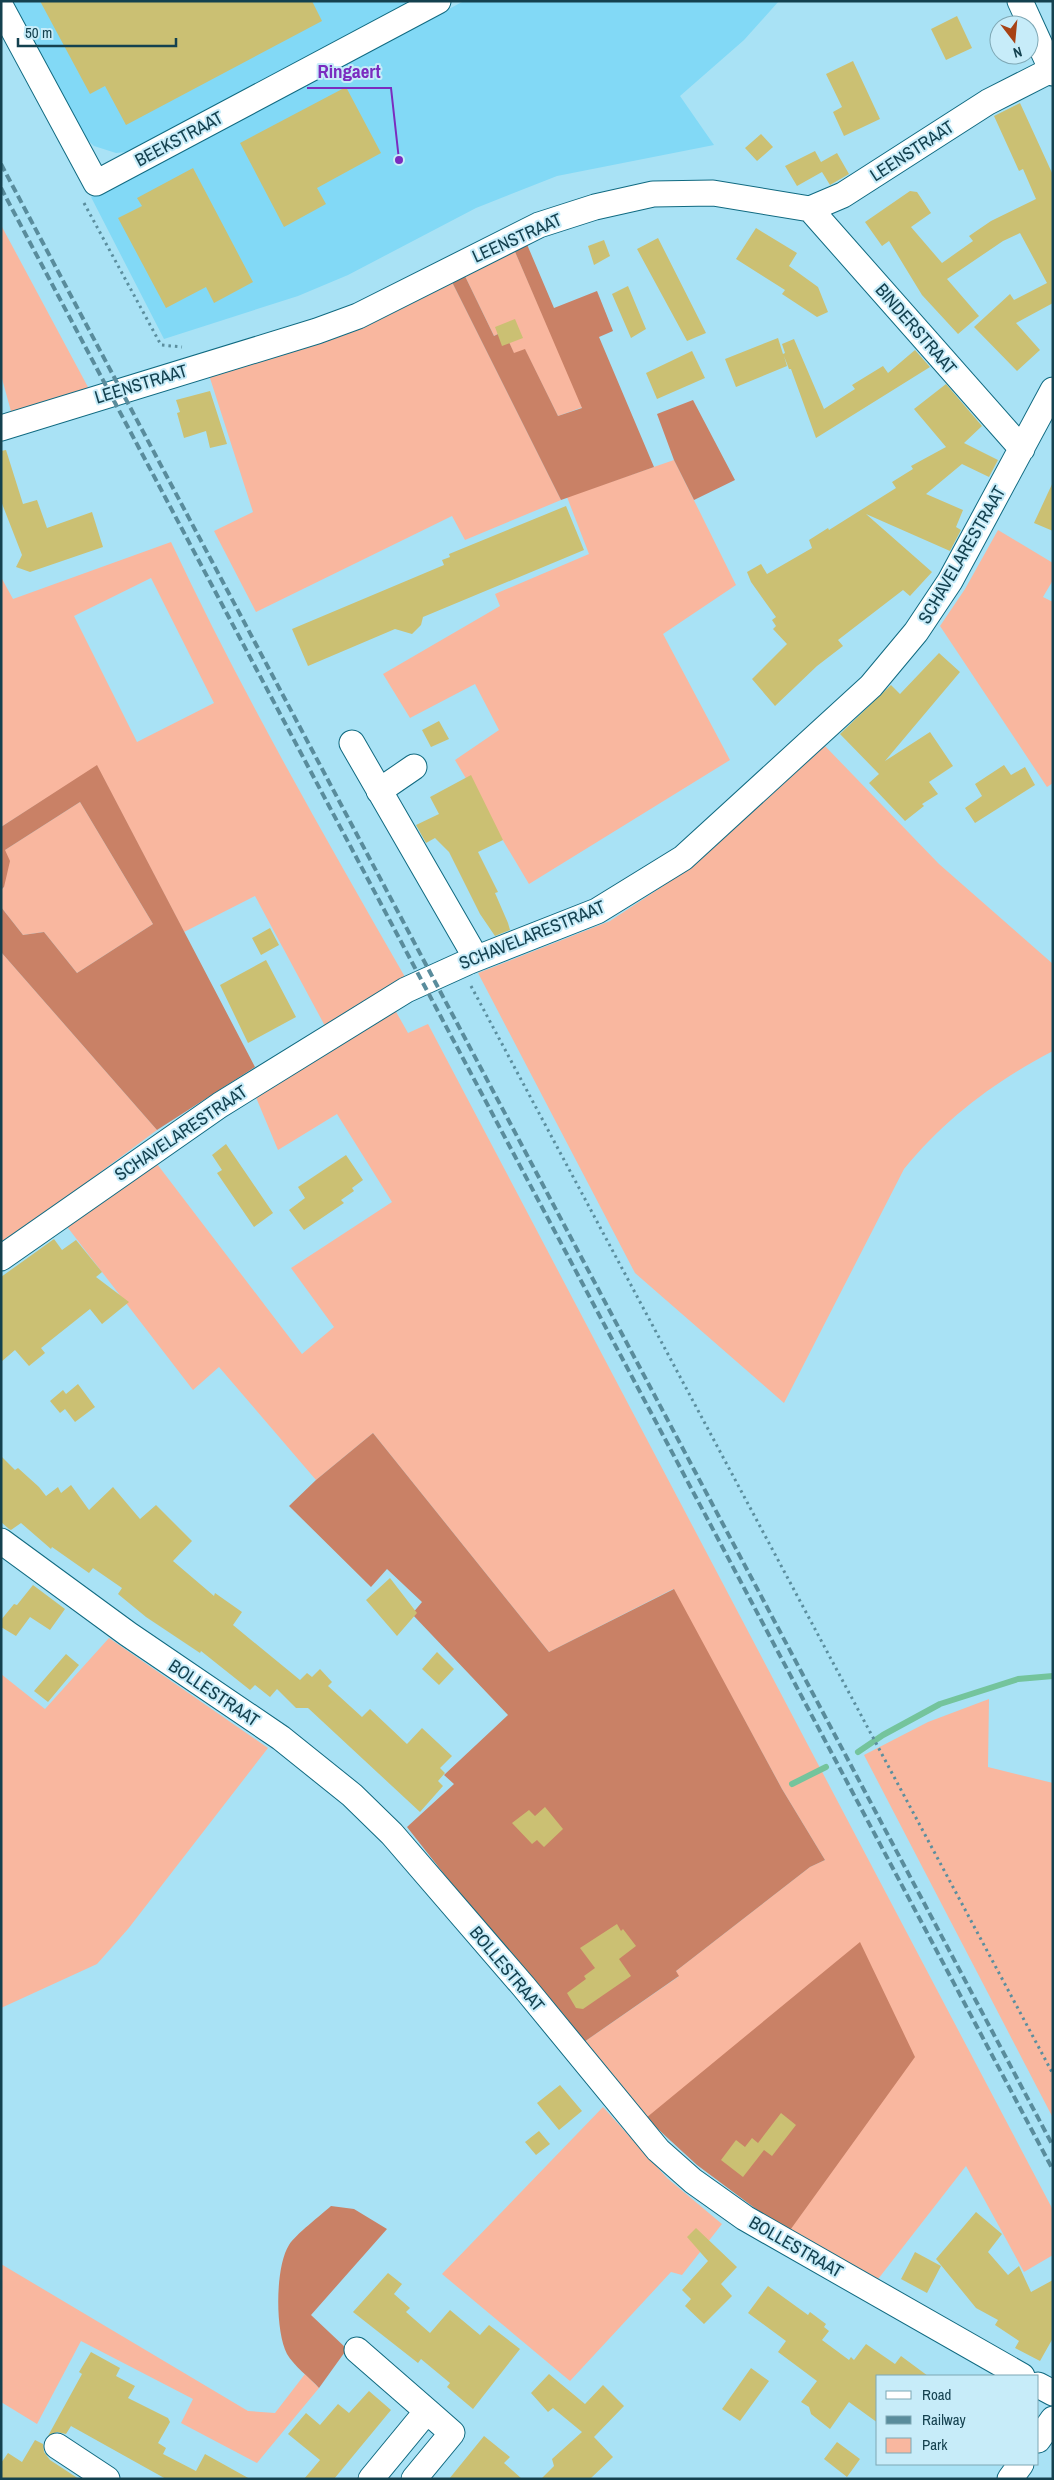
<svg xmlns="http://www.w3.org/2000/svg" width="1054" height="2480" font-family="'Archivo Narrow',sans-serif">
<rect width="100%" height="100%" fill="#a9e2f5"/>
<path fill="#82d9f6" d="M 8,1 L 410,1 L 406,7 L 136,151 L 116,153 L 94,146 L 78,131 Z
M 464,1 L 779,1 L 744,40 L 680,96 L 714,145 L 557,176 L 476,208 L 348,275 L 298,296 L 164,339 L 91,197 Z"/>
<path fill="#f9b79f" fill-rule="evenodd" d="M 1,225 L 89,389 L 12,415 L 1,375 Z
M 513,247 L 583,407 L 558,416 L 525,350 L 514,354 L 504,331 L 494,336 L 463,272 Z
M 451,280 L 561,500 L 465,540 L 452,516 L 256,612 L 214,531 L 253,512 L 209,375 L 270,359 L 320,342 Z
M 674,460 L 736,585 L 663,634 L 730,760 L 529,884 L 455,760 L 499,730 L 475,684 L 410,718 L 383,674 L 500,606 L 495,594 L 589,554 L 567,497 Z
M 998,530 L 1053,563 L 1053,580 L 1043,597 L 1053,602 L 1053,783 L 1047,787 L 940,626 L 965,589 Z
M 171,542 C 241,691 323,834 405,977 L 325,1026 L 255,896 L 184,932 L 97,766 L 1,827 L 1,577 L 13,599 ZM 151,578 L 214,703 L 137,742 L 74,616 Z
M 825,746 L 939,864 L 1053,964 L 1053,1051 C 994,1082 946,1118 904,1169 L 784,1403 L 635,1273 L 478,973 L 610,921 L 663,886 L 725,836 Z
M 80,802 L 153,924 L 77,973 L 44,932 L 23,935 L 1,907 L 1,890 L 4,887 L 5,850 Z
M 1,952 L 157,1130 L 1,1246 Z
M 395,1010 L 408,1033 L 428,1024 L 1053,2210 L 1053,2255 L 1024,2272 L 966,2166 L 875,2283 L 788,2233 L 646,2118 L 584,2042 L 678,1977 L 676,1971 L 810,1867 L 825,1860 L 782,1789 L 673,1589 L 549,1652 L 373,1433 L 316,1480 L 219,1367 L 193,1390 L 65,1224 L 154,1160 L 302,1354 L 334,1327 L 291,1268 L 392,1202 L 337,1114 L 278,1150 L 255,1095 Z
M 109,1638 L 268,1748 L 128,1929 L 97,1964 L 1,2008 L 1,1674 L 45,1709 Z
M 989,1699 L 988,1767 L 1053,1783 L 1053,2118 L 864,1755 L 928,1722 Z
M 603,2107 L 667,2178 L 722,2224 L 682,2275 L 671,2272 L 570,2381 L 442,2274 Z
M 1,2264 L 248,2411 L 275,2413 L 305,2374 L 319,2388 L 257,2463 L 181,2423 L 193,2399 L 81,2341 L 37,2424 L 1,2402 Z"/>
<path fill="#c98166" d="M 526,242 L 554,308 L 597,291 L 613,331 L 599,337 L 654,467 L 561,500 L 451,280 L 463,272 L 494,336 L 504,331 L 514,353 L 525,349 L 558,416 L 582,408 L 513,247 Z
M 693,400 L 735,480 L 694,500 L 674,460 L 657,414 Z
M 97,765 L 255,1067 L 157,1130 L 1,952 L 1,907 L 23,935 L 44,932 L 77,973 L 153,924 L 80,802 L 5,850 L 10,861 L 4,887 L 1,890 L 1,827 Z
M 373,1433 L 549,1652 L 674,1589 L 782,1789 L 825,1860 L 810,1867 L 676,1971 L 679,1976 L 584,2042 L 474,1912 L 407,1827 L 454,1784 L 444,1775 L 508,1715 L 412,1614 L 422,1602 L 387,1569 L 371,1587 L 289,1506 L 316,1480 Z
M 860,1942 L 915,2057 L 788,2233 L 697,2165 L 646,2118 Z
M 331,2206 L 354,2209 L 387,2229 L 311,2315 L 347,2349 L 319,2388 C 309,2377 294,2366 287,2354 C 275,2331 275,2267 289,2245 C 296,2234 320,2216 331,2206 Z"/>
<g fill="none" stroke-linecap="round" stroke-linejoin="round">
<path stroke="#74c49c" stroke-width="6" d="M 858,1752 L 883,1735 L 940,1704 L 1018,1679 L 1053,1676
M 792,1784 L 826,1767"/>
</g>
<path fill="#cbc073" d="M 40,1 L 312,1 L 322,21 L 126,125 L 105,86 L 90,94 Z
M 957,16 L 972,48 L 946,60 L 931,29 Z
M 853,61 L 880,119 L 844,136 L 833,112 L 842,107 L 826,74 Z
M 346,87 L 381,153 L 317,188 L 326,204 L 284,227 L 240,143 Z
M 1020,103 L 1053,175 L 1053,303 L 1016,323 L 1040,350 L 1017,371 L 974,327 L 1010,294 L 1014,300 L 1047,283 L 1020,233 L 1003,241 L 947,279 L 979,316 L 958,334 L 922,295 L 889,241 L 882,246 L 865,222 L 910,191 L 917,192 L 931,213 L 911,227 L 942,263 L 973,241 L 969,236 L 991,221 L 1036,199 L 1023,169 L 1019,171 L 994,116 Z
M 761,134 L 773,147 L 757,161 L 745,148 Z
M 815,151 L 821,162 L 837,153 L 849,174 L 830,185 L 822,172 L 797,186 L 785,166 Z
M 193,168 L 253,282 L 214,303 L 206,287 L 166,308 L 118,218 L 142,206 L 137,198 Z
M 756,228 L 797,253 L 789,266 L 818,287 L 828,312 L 817,317 L 782,294 L 785,290 L 736,259 Z
M 658,238 L 706,333 L 687,341 L 637,249 Z
M 604,240 L 610,256 L 594,265 L 588,246 Z
M 628,286 L 646,329 L 631,338 L 612,294 Z
M 515,319 L 523,338 L 502,346 L 495,327 Z
M 778,338 L 783,354 L 785,353 L 782,344 L 794,339 L 824,409 L 855,389 L 852,385 L 883,366 L 888,373 L 915,350 L 930,367 L 816,438 L 791,369 L 789,369 L 784,356 L 787,366 L 736,387 L 725,359 Z
M 692,351 L 705,378 L 657,399 L 646,373 Z
M 946,384 L 982,426 L 964,443 L 998,460 L 989,477 L 962,464 L 926,494 L 963,510 L 956,527 L 961,530 L 950,551 L 866,514 L 932,572 L 910,596 L 903,590 L 838,640 L 843,646 L 817,666 L 775,706 L 752,679 L 787,644 L 773,629 L 776,626 L 772,620 L 776,617 L 751,582 L 747,572 L 761,564 L 767,574 L 812,548 L 809,540 L 828,528 L 829,530 L 896,488 L 892,482 L 913,469 L 911,466 L 946,447 L 914,409 Z
M 210,391 L 227,444 L 210,448 L 206,431 L 184,438 L 177,413 L 180,412 L 176,400 Z
M 6,450 L 23,504 L 37,500 L 47,528 L 92,512 L 103,547 L 30,572 L 16,567 L 22,555 L 1,501 L 1,451 Z
M 1053,482 L 1053,531 L 1034,523 Z
M 566,506 L 584,550 L 423,617 L 421,625 L 412,634 L 395,629 L 308,666 L 292,629 L 444,565 L 442,560 L 450,557 L 449,554 Z
M 939,653 L 960,672 L 885,761 L 930,732 L 953,766 L 929,782 L 938,794 L 922,804 L 924,806 L 905,821 L 869,783 L 879,774 L 840,734 L 891,685 L 900,694 Z
M 439,721 L 449,739 L 431,747 L 422,730 Z
M 1004,765 L 1011,775 L 1025,767 L 1035,785 L 975,823 L 965,808 L 982,796 L 975,784 Z
M 471,775 L 503,840 L 478,852 L 498,892 L 495,893 L 508,923 L 510,930 L 495,936 L 480,914 L 449,852 L 435,838 L 426,843 L 416,825 L 439,814 L 430,797 Z
M 270,928 L 279,945 L 261,955 L 252,938 Z
M 266,960 L 296,1017 L 248,1043 L 220,985 Z
M 226,1144 L 273,1213 L 254,1227 L 217,1173 L 222,1170 L 212,1155 Z
M 346,1155 L 363,1180 L 352,1188 L 354,1191 L 341,1200 L 344,1203 L 304,1230 L 289,1210 L 305,1198 L 298,1187 Z
M 54,1239 L 62,1250 L 76,1240 L 102,1272 L 96,1277 L 129,1302 L 102,1324 L 90,1309 L 41,1348 L 45,1353 L 29,1366 L 15,1350 L 1,1362 L 1,1277 Z
M 78,1384 L 95,1407 L 75,1422 L 65,1409 L 60,1413 L 50,1401 L 63,1390 L 66,1394 Z
M 1,1456 L 15,1470 L 18,1468 L 39,1487 L 46,1496 L 58,1487 L 61,1493 L 71,1485 L 89,1510 L 113,1487 L 140,1519 L 156,1505 L 192,1541 L 173,1561 L 214,1596 L 215,1593 L 242,1612 L 233,1625 L 300,1680 L 307,1673 L 312,1677 L 320,1669 L 332,1682 L 328,1686 L 362,1717 L 370,1709 L 407,1744 L 422,1728 L 452,1756 L 440,1768 L 445,1773 L 438,1781 L 443,1786 L 420,1812 L 308,1708 L 296,1708 L 277,1689 L 270,1697 L 255,1685 L 250,1690 L 201,1651 L 200,1653 L 146,1617 L 118,1594 L 122,1588 L 93,1568 L 89,1573 L 52,1547 L 51,1549 L 21,1523 L 11,1530 L 9,1529 L 1,1522 Z
M 390,1578 L 417,1613 L 397,1636 L 366,1600 Z
M 33,1585 L 65,1609 L 50,1630 L 30,1617 L 16,1636 L 1,1627 L 1,1620 L 14,1604 L 17,1605 Z
M 437,1652 L 454,1669 L 439,1685 L 422,1669 Z
M 66,1654 L 79,1665 L 48,1702 L 34,1691 Z
M 545,1807 L 563,1829 L 544,1847 L 537,1840 L 532,1844 L 512,1823 L 529,1810 L 535,1816 Z
M 617,1924 L 621,1931 L 623,1929 L 636,1946 L 619,1959 L 631,1976 L 583,2009 L 576,2008 L 567,1993 L 586,1979 L 584,1976 L 595,1968 L 580,1948 Z
M 560,2085 L 582,2111 L 559,2130 L 537,2103 Z
M 781,2113 L 796,2125 L 772,2156 L 764,2150 L 743,2177 L 721,2160 L 736,2140 L 745,2147 L 752,2138 L 758,2143 Z
M 539,2131 L 550,2144 L 536,2155 L 525,2142 Z
M 976,2212 L 1002,2234 L 988,2252 L 1008,2275 L 1019,2266 L 1031,2292 L 1053,2280 L 1053,2338 L 1040,2361 L 1015,2348 L 1019,2341 L 995,2325 L 998,2320 L 976,2308 L 936,2259 Z
M 696,2228 L 737,2267 L 721,2284 L 732,2296 L 704,2324 L 685,2306 L 691,2299 L 682,2290 L 708,2261 L 687,2237 Z
M 915,2252 L 941,2266 L 927,2293 L 901,2279 Z
M 388,2273 L 402,2284 L 394,2294 L 410,2308 L 406,2312 L 430,2333 L 450,2310 L 480,2335 L 489,2325 L 520,2349 L 473,2409 L 447,2387 L 450,2383 L 421,2359 L 418,2363 L 353,2312 Z
M 768,2286 L 808,2315 L 810,2312 L 826,2324 L 824,2327 L 829,2331 L 822,2340 L 849,2360 L 851,2357 L 854,2360 L 866,2344 L 895,2364 L 901,2356 L 928,2376 L 878,2376 L 878,2423 L 849,2402 L 830,2429 L 811,2414 L 809,2407 L 801,2402 L 817,2381 L 778,2352 L 786,2341 L 748,2313 Z
M 91,2352 L 120,2368 L 116,2376 L 135,2386 L 128,2398 L 168,2418 L 170,2422 L 158,2443 L 166,2448 L 163,2454 L 196,2471 L 205,2454 L 250,2479 L 166,2479 L 71,2426 L 66,2434 L 57,2432 L 48,2436 L 82,2374 L 79,2372 Z
M 751,2368 L 769,2381 L 740,2421 L 722,2409 Z
M 549,2374 L 585,2404 L 603,2385 L 624,2406 L 594,2437 L 613,2457 L 590,2479 L 541,2479 L 554,2466 L 552,2459 L 582,2432 L 553,2408 L 548,2412 L 531,2393 Z
M 369,2391 L 391,2410 L 334,2479 L 304,2479 L 320,2460 L 288,2434 L 306,2413 L 320,2425 L 338,2404 L 349,2413 Z
M 484,2436 L 510,2457 L 504,2463 L 522,2479 L 449,2479 Z
M 35,2440 L 43,2444 L 44,2452 L 50,2460 L 79,2479 L 1,2479 L 1,2463 L 8,2453 L 22,2462 Z
M 837,2442 L 860,2459 L 847,2477 L 824,2459 Z"/>
<g fill="none" stroke-linecap="round" stroke-linejoin="round">
<defs>
<path id="minor" d="M 1020,1 L 1053,73
M 1,7 L 96,183 L 438,1
M 810,209 L 1022,449
M 1,428 L 317,331 L 358,316 L 539,225 L 595,207 L 653,194 L 713,193 L 810,209 L 843,195 L 988,102 L 1051,70
M 352,743 L 472,951 L 470,961
M 379,791 L 414,767
M 1,1258 L 220,1105 L 406,990 L 470,961 L 597,911 L 683,858 L 871,686 L 916,632 L 950,581 L 1053,390
M 1,1541 L 128,1634 L 281,1738 L 352,1795 L 392,1834 L 524,1987 L 658,2150 L 693,2181 L 745,2218 L 1022,2376
M 357,2350 L 427,2411
M 1038,2385 L 1053,2393
M 1038,2440 L 1053,2419
M 57,2446 L 107,2479
M 371,2479 L 427,2411 L 452,2433 L 414,2479
M 1010,2479 L 1021,2464"/>
</defs>
<use href="#minor" stroke="#106a81" stroke-width="27"/>
<path stroke="#5b8e9e" stroke-width="3" stroke-dasharray="2.5 4" stroke-linecap="butt" d="M 84,203 L 161,345 L 182,347
M 471,986 L 1053,2074"/>
<use href="#minor" stroke="#fff" stroke-width="25"/>
<path stroke="#598c9c" stroke-width="4" stroke-dasharray="8 4" stroke-linecap="butt" d="M 1,164 L 1053,2146
M 1,188 L 1053,2170"/>
</g>
<g text-anchor="middle" stroke-width="4" stroke-linejoin="round" paint-order="stroke">
<g font-size="18" fill="#14414f" stroke="#c7ecf9">
<text transform="translate(179 139) rotate(-28)" y="6">BEEKSTRAAT</text>
<text transform="translate(912 151) rotate(-33)" y="6">LEENSTRAAT</text>
<text transform="translate(517 238) rotate(-24)" y="6">LEENSTRAAT</text>
<text transform="translate(916 329) rotate(49)" y="6">BINDERSTRAAT</text>
<text transform="translate(141 384) rotate(-17)" y="6">LEENSTRAAT</text>
<text transform="translate(962 555) rotate(-60)" y="6">SCHAVELARESTRAAT</text>
<text transform="translate(532 935) rotate(-22)" y="6">SCHAVELARESTRAAT</text>
<text transform="translate(181 1133) rotate(-34)" y="6">SCHAVELARESTRAAT</text>
<text transform="translate(214 1693) rotate(34)" y="6">BOLLESTRAAT</text>
<text transform="translate(507 1969) rotate(50)" y="6">BOLLESTRAAT</text>
<text transform="translate(796 2247) rotate(30)" y="6">BOLLESTRAAT</text>
</g>
</g>
<path fill="none" stroke="#7b2cbf" stroke-width="2" d="M399 160L391 88H307"/>
<circle fill="#7b2cbf" stroke="#c7ecf9" stroke-width="2" cx="399" cy="160" r="5"/>
<g font-size="19" text-anchor="middle" font-weight="bold" fill="#7b2cbf" stroke="#c7ecf9" stroke-width="4" stroke-linejoin="round" paint-order="stroke">
<text x="349" y="78">Ringaert</text>
</g>
<rect width="1054" height="2480" fill="none" stroke="#14414f" stroke-width="5"/>
<rect x="876" y="2375" width="162" height="90" fill="#c7ecf9" stroke="#7fa8b5"/>
<rect x="886" y="2391" width="25" height="8" fill="#ffffff" stroke="#7fa8b5"/>
<text x="922" y="2400" font-size="15" fill="#14414f">Road</text>
<rect x="886" y="2416" width="25" height="8" fill="#598c9c" stroke="#7fa8b5"/>
<text x="922" y="2425" font-size="15" fill="#14414f">Railway</text>
<rect x="886" y="2438" width="25" height="15" fill="#f9b79f" stroke="#7fa8b5"/>
<text x="922" y="2450" font-size="15" fill="#14414f">Park</text>
<g transform="translate(1014 40) rotate(164)"><circle r="24" fill="#c7ecf9" stroke="#7fa8b5"/>
<path d="M0-4L9 19L0 12L-9 19Z" fill="#a74215"/>
<text y="-8" font-size="14" font-weight="bold" text-anchor="middle" fill="#14414f">N</text>
</g>
<path d="M18 38v8h158v-8" fill="none" stroke="#14414f" stroke-width="2.5"/>
<text x="25" y="38" font-size="15" fill="#14414f" stroke="#c7ecf9" stroke-width="4" paint-order="stroke">50 m</text>
</svg>
